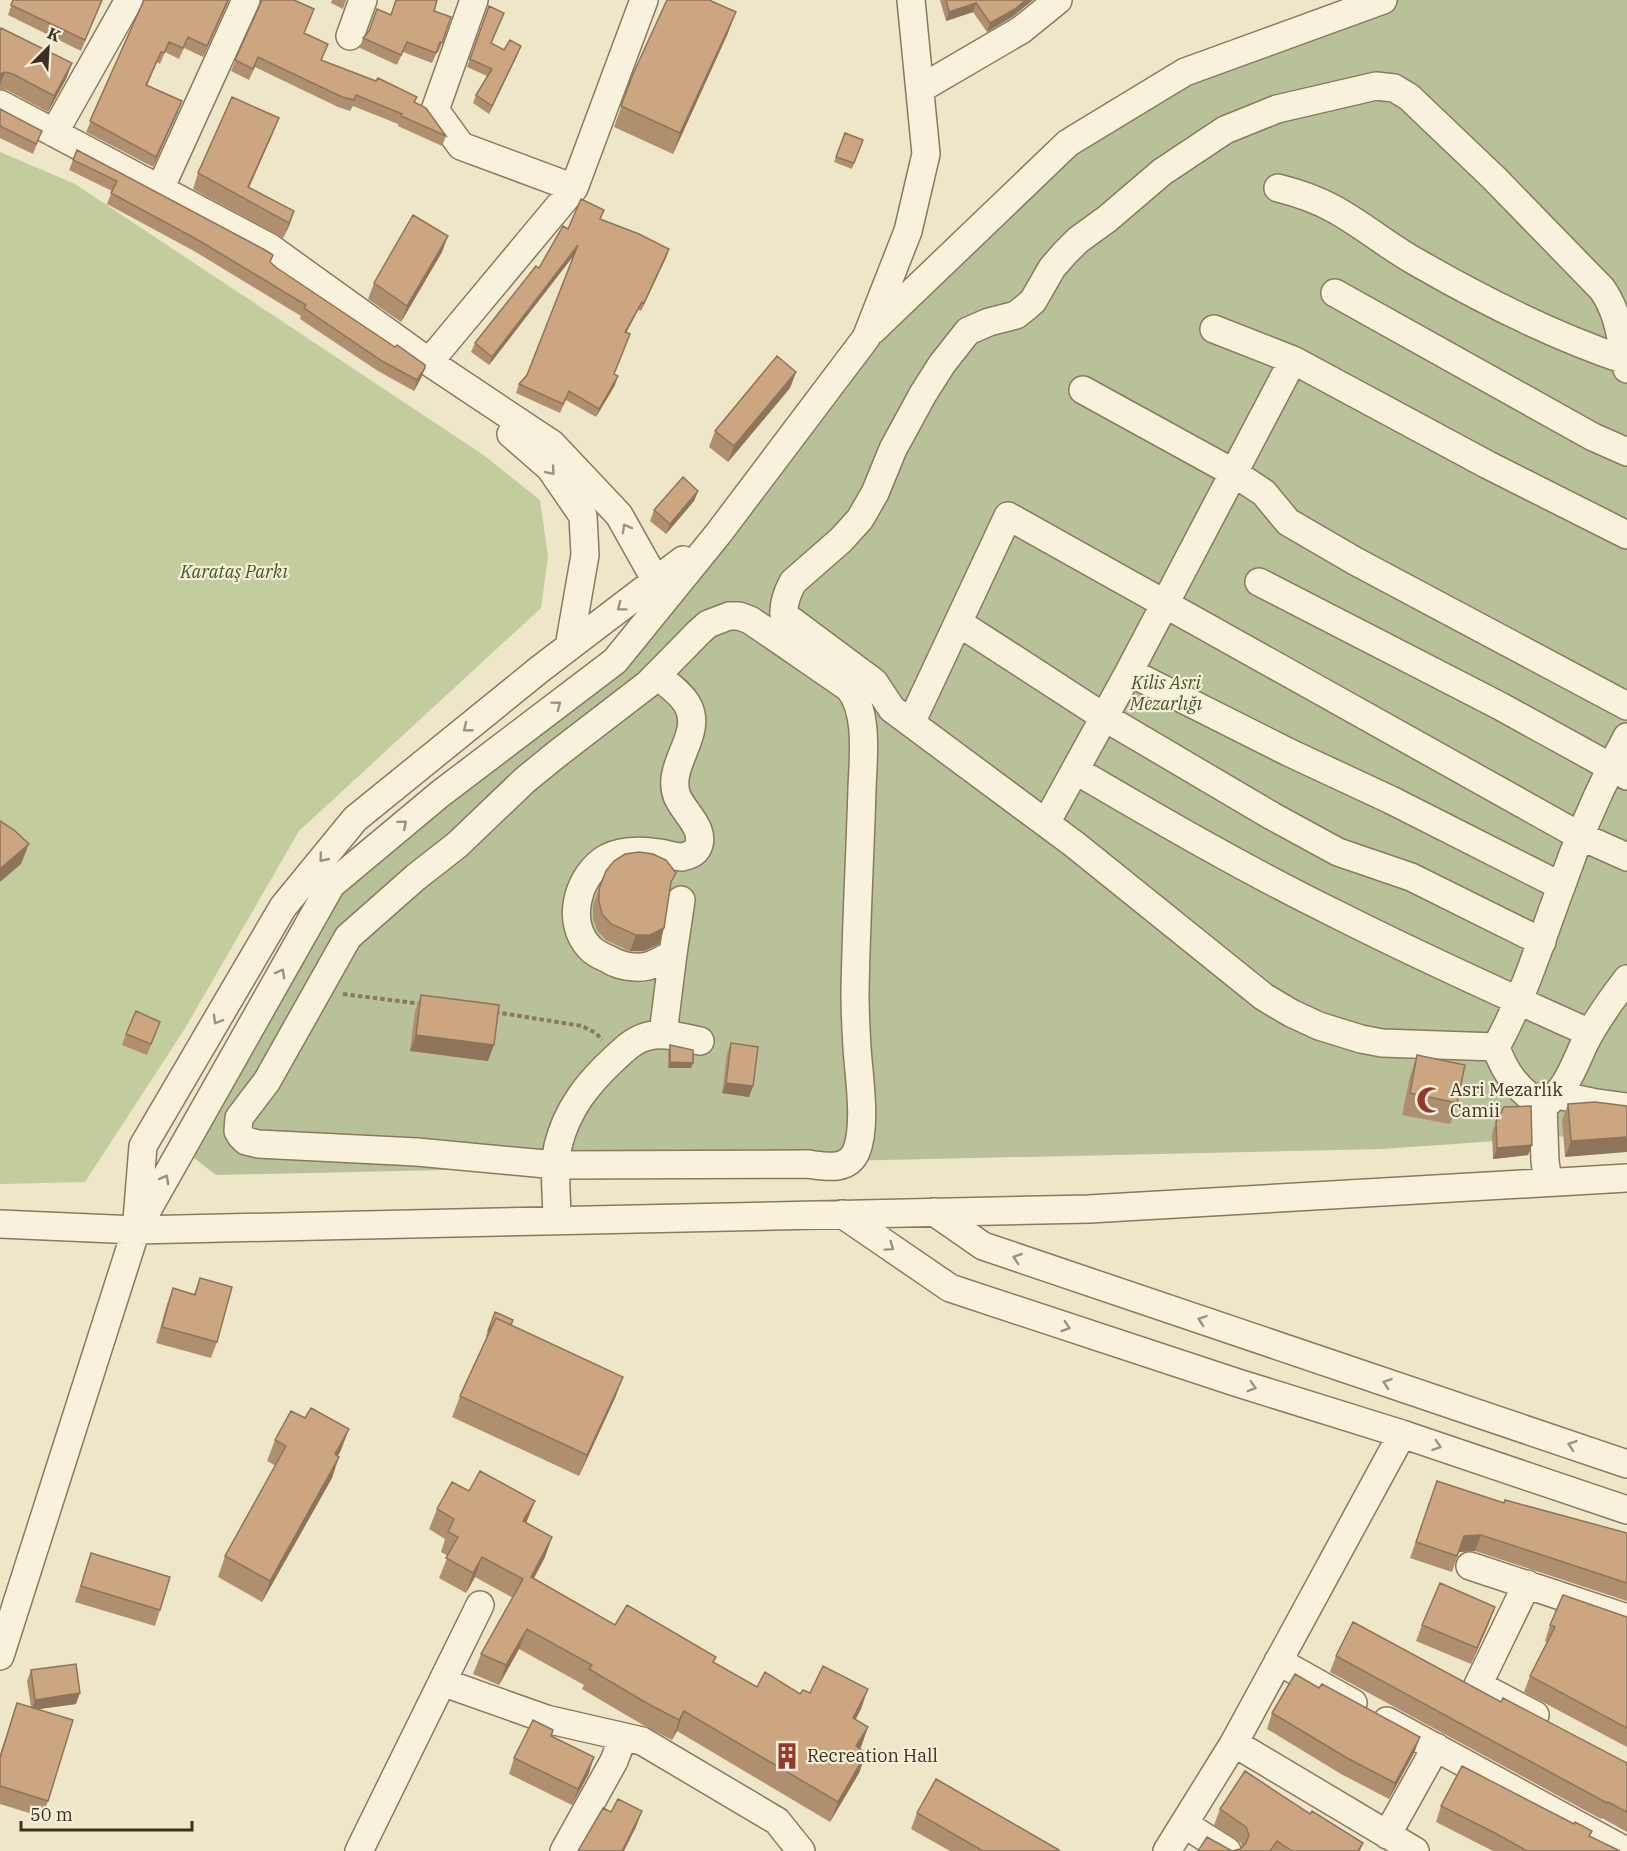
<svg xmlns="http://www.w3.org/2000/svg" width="1627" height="1851" font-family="'IBM Plex Serif',serif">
<rect width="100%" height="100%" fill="#eee6c9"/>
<path fill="#c2cc9c" d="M 0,152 L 75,184 L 482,454 L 540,500 L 548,557 L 541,608 L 299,831 L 184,1030 L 85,1182 L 0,1184 Z"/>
<path fill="#b9c19b" d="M 1376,0 L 1627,0 L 1627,1132 L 1382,1149 L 216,1175 L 176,1144 L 335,880 L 625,648 L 796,415 L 1071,139 L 1188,68 Z"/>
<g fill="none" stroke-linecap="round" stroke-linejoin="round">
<defs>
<path id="minor" d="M 474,0 L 435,110 L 461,146 L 574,188
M 350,36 L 363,0
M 920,89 L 1021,30 L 1058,0
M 0,104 L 269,247 L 429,362 L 552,444 L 619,515 L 656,581 L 667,593
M 54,133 L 129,0
M 1278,188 C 1298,193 1316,199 1334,209 C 1363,225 1389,247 1418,263 C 1484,301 1553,336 1625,360
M 160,189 L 246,0
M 1335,293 L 1593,437 L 1627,452
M 1214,329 L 1293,360 L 1488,465 L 1627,535
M 873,330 L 1068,143 L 1185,72 L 1383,0
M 429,362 L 574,188 L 644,0
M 1083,390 L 1234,473 L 1264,493 L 1288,522 L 1355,561 L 1627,706
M 511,434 L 550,468 L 583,516 L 585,555 L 569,647
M 1259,582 L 1500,706 L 1627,776
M 729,616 L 739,616 L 750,620 L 849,688 C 869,713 863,758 862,789 C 860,857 856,926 855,994 C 855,1012 856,1030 857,1048 C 859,1077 867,1126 856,1152 C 847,1172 824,1166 807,1164 L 556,1165 L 417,1152 L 258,1144 L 246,1141 L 241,1136 L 238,1131 L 239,1118 L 267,1081 L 348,937 L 416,877 L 457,845 L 525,780 L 557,754 L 648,684 L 699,632 L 708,624 Z
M 959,623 L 1104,717 L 1272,816 L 1338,852 L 1411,877 L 1542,942
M 1129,672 L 1288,752 L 1391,800 L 1561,886
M 657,675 C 667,684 680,692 687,704 C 705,734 665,765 677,796 C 683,812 708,830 697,849 C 694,854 687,856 682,857 C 674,857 667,854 659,853 C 641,850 617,850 602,861 C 577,880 566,922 589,947 C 594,953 601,956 608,959 C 619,966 635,969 648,966 C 656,964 665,958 673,954
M 911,723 L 1008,516 L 1580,836 L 1627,857
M 1075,770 C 1162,821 1248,871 1338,915 C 1421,957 1505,995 1590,1033
M 1046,823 L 1129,672 L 1293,360
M 663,1034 L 673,954 L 681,900
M 1496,1047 L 1382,1043 L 1361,1039 L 1319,1026 L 1291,1013 L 1264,997 L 1074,844 L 892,709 L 874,682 L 784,615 C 783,603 787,593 793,582 L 841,540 L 860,519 L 875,493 L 893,449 L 923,394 L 942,364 L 968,331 L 989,322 L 1016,315 L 1025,308 L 1033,301 L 1052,268 L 1065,253 L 1078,240 L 1107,219 L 1162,172 L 1225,130 L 1277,109 L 1376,86 L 1394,88 L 1409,97 L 1494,178 L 1602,289 C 1619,313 1621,340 1627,369
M 1558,1095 L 1596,1103 L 1627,1107
M 1543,1106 C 1519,1091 1505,1074 1496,1047 C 1525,994 1540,943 1561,887 C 1579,835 1601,785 1627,737
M 1543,1106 C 1570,1089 1575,1059 1590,1033 C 1601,1014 1614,996 1627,979
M 1543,1106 L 1545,1161 L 1548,1182
M 934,1212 L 983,1246 L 1627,1464
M 842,1214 L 950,1288 L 1238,1383 L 1402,1434 L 1627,1510
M 137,1220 L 143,1146 L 283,907 L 355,819 L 540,669 L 683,560
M 557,1220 C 557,1196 553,1170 558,1146 C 567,1109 588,1083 615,1058 C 627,1047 637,1037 654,1035 C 669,1033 685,1038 700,1041
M 0,1224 L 136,1230 L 1089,1209 L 1627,1178
M 1470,1566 L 1627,1618
M 1527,1584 L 1478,1685 L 1535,1715
M 0,1656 L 136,1230 L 331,885 L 440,794 L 615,661 L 718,534 L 866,338 L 908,231 L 926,154 L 911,0
M 1278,1661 L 1353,1703
M 442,1682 L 546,1719 L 642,1741 L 777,1821 L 801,1851
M 1387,1721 L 1626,1851
M 1234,1743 L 1415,1851
M 1184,1824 L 1227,1851
M 1387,1835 L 1436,1747
M 359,1851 L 480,1605
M 564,1851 L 614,1761 L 623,1737
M 1167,1851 L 1234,1743 L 1402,1434"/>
</defs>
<use href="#minor" stroke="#8a795e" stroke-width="30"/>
<path stroke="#8a795e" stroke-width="4" stroke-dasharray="4.5 3" stroke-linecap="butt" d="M 343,994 L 422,1004
M 495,1012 L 582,1026 L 596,1033 L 602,1040"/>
<use href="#minor" stroke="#f8f2dc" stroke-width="27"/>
</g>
<path fill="#af8f6e" d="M 13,0 L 102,0 L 81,51 L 8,15 Z
M 144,0 L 229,0 L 203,57 L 184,48 L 179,59 L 165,52 L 160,64 L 157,62 L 147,86 L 182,101 L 153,167 L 86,132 Z
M 261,0 L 294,0 L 310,19 L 304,33 L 322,60 L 414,103 L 446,136 L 442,146 L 398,126 L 398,124 L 353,106 L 350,111 L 338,107 L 255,67 L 249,80 L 231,71 Z
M 332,0 L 346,0 L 343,9 L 331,3 Z
M 940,0 L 1033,0 L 1012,17 L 987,32 L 973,12 L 946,21 Z
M 489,6 L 504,13 L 491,44 L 504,50 L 521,46 L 489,114 L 473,103 L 476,95 L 487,76 L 467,67 Z
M 434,11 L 442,43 L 438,53 L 437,52 L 432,63 L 403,52 L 397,65 L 360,48 L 363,38 L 390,15 Z
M 0,31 L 72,63 L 66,79 L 48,112 L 7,90 L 0,89 Z
M 728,33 L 673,154 L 614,127 L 633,74 Z
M 0,109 L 42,131 L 33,154 L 0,138 Z
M 273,133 L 249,188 L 294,211 L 289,226 L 283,238 L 193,189 L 198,173 Z
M 845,133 L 863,140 L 852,169 L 834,162 Z
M 77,150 L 270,262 L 277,268 L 425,368 L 421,378 L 414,391 L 378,371 L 300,319 L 301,316 L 194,251 L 107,204 L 112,191 L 69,170 Z
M 601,219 L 669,249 L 641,311 L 638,310 L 626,333 L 614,374 L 615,385 L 596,417 L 566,400 L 560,413 L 516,393 L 519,384 L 527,375 L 574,254 L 489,365 L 471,352 L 475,343 L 539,268 L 568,229 Z
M 442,252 L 401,322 L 368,299 L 374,283 Z
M 796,372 L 790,388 L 728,462 L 709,447 L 715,431 Z
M 698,491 L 694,501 L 666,534 L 650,521 L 654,510 Z
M 606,871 L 670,890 L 664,928 L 659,944 L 644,951 L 630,951 L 606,940 L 597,930 L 593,918 L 593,905 Z
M 421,995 L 488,1061 L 410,1051 L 415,1011 Z
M 160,1022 L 147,1055 L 122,1045 L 126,1034 Z
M 731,1043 L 753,1086 L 749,1097 L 722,1093 L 727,1054 Z
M 670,1045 L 693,1063 L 691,1068 L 668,1068 L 668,1051 Z
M 1417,1055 L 1457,1103 L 1450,1124 L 1402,1115 L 1410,1076 Z
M 1568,1104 L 1627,1106 L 1565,1157 L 1562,1120 Z
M 1496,1122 L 1532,1145 L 1528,1155 L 1493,1159 L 1492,1133 Z
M 200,1278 L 217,1342 L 211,1358 L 156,1343 L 167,1304 L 173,1288 L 194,1294 Z
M 495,1312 L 511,1326 L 623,1377 L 615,1398 L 579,1476 L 452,1417 L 460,1396 L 487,1337 L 486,1336 Z
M 275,1440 L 341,1450 L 338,1456 L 332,1478 L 262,1602 L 218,1577 L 225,1556 L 276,1466 L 267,1461 Z
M 1437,1481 L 1504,1503 L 1627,1533 L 1627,1601 L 1475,1551 L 1459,1552 L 1452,1572 L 1410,1558 Z
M 437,1509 L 527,1521 L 526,1523 L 552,1537 L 545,1557 L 534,1578 L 615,1625 L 714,1663 L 757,1687 L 800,1694 L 810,1693 L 861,1709 L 855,1720 L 868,1727 L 860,1749 L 866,1753 L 859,1773 L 830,1822 L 677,1731 L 672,1740 L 643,1725 L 582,1689 L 584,1685 L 519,1649 L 499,1685 L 473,1674 L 481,1654 L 513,1598 L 475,1577 L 466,1593 L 439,1578 L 448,1556 L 441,1552 L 445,1539 L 429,1529 Z
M 91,1553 L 160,1610 L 155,1626 L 75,1602 Z
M 1627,1617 L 1627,1747 L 1524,1692 L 1530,1676 L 1547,1642 L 1545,1641 L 1550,1625 Z
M 1489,1623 L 1471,1664 L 1416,1641 L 1422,1625 Z
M 1336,1656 L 1501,1702 L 1627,1763 L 1627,1832 L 1602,1818 L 1601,1819 L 1330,1672 Z
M 31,1670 L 76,1704 L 39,1709 L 48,1801 L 42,1817 L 0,1804 L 0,1754 L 17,1703 L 31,1707 L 27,1681 Z
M 1319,1688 L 1420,1737 L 1414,1753 L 1389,1799 L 1341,1774 L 1267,1729 L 1272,1713 Z
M 551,1736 L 589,1773 L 572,1805 L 509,1774 L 514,1758 Z
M 1441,1806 L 1620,1851 L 1493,1851 L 1436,1822 Z
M 1220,1809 L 1310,1814 L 1363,1843 L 1360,1851 L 1198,1851 L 1232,1851 L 1240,1849 L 1242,1847 L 1241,1843 L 1214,1825 Z
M 917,1813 L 1059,1851 L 950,1851 L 911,1829 Z"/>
<path fill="#8e745a" d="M 228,0 L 229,0 L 203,57 L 207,46 Z
M 1026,0 L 1033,0 L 1012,17 L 987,32 L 990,23 Z
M 976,3 L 973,12 L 946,21 L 949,12 Z
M 736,12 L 728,33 L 673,154 L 680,133 Z
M 521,46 L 518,54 L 489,114 L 492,106 Z
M 72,63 L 66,79 L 48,112 L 54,96 Z
M 5,72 L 0,85 L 0,74 Z
M 182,101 L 178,112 L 153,167 L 156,157 Z
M 279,118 L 273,133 L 244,198 L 248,187 Z
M 294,211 L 289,226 L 283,238 L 289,223 Z
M 448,236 L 442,252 L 401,322 L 407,306 Z
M 578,245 L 575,254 L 489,365 L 492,357 Z
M 669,249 L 666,258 L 641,311 L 644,303 Z
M 642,302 L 638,310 L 622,341 L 625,332 Z
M 425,368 L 421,378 L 414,391 L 417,380 Z
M 796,372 L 790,388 L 728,462 L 734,446 Z
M 618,376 L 615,385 L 596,417 L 599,409 Z
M 698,491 L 694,501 L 666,534 L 670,524 Z
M 29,844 L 21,864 L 0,882 L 0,869 Z
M 664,928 L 659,944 L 644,951 L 630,951 L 636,935 Z
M 416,1035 L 494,1045 L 488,1061 L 410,1051 Z
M 670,1062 L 693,1063 L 691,1068 L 668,1068 Z
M 726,1083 L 753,1086 L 749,1097 L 722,1093 Z
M 1627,1137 L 1627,1152 L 1565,1157 L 1571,1141 Z
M 1532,1145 L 1528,1155 L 1493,1159 L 1497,1148 Z
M 623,1377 L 615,1398 L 579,1476 L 587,1455 Z
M 349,1429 L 341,1450 L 327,1475 L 335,1454 Z
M 339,1457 L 332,1478 L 262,1602 L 270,1581 Z
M 535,1501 L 527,1521 L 516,1541 L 523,1521 Z
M 1481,1535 L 1475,1551 L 1458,1552 L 1464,1536 Z
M 552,1537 L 545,1557 L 524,1597 L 531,1577 Z
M 482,1557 L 475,1577 L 466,1593 L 473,1573 Z
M 1495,1607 L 1489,1623 L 1471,1664 L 1477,1648 Z
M 527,1629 L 519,1649 L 499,1685 L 506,1665 Z
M 868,1689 L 861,1709 L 846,1738 L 853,1718 Z
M 80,1693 L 76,1704 L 32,1710 L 35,1700 Z
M 684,1711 L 677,1731 L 672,1740 L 679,1720 Z
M 868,1727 L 861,1747 L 848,1766 L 856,1746 Z
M 1420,1737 L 1414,1753 L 1389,1799 L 1395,1783 Z
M 866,1753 L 859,1773 L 830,1822 L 838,1802 Z
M 594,1757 L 589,1773 L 572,1805 L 578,1789 Z
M 642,1811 L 636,1827 L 624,1851 L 622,1851 Z"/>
<path fill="#cba680" stroke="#8e745a" stroke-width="1.5" d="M 13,0 L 102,0 L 85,40 L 11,5 Z
M 144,0 L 228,0 L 207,46 L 188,37 L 183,48 L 169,42 L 164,53 L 161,52 L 146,85 L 182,101 L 156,157 L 90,121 Z
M 262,0 L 294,0 L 314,9 L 304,33 L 328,44 L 321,60 L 376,81 L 378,78 L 417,97 L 414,102 L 426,108 L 446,136 L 401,116 L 402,114 L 356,95 L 354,100 L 342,97 L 258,57 L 253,69 L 235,60 Z
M 396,0 L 437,0 L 434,11 L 451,17 L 442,43 L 440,42 L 436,53 L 407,42 L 401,55 L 363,38 L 369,31 L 377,9 L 391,15 Z
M 667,0 L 709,0 L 736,12 L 680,133 L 621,106 L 633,74 Z
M 946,0 L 1026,0 L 1015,9 L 990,23 L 976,3 L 949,12 Z
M 489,6 L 504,13 L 491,43 L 504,50 L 510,40 L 521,46 L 492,106 L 476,95 L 492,69 L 470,59 Z
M 1,28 L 72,63 L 54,96 L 13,74 L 5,72 L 0,74 L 0,31 Z
M 232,97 L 279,118 L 248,187 L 294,211 L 289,223 L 198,173 Z
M 0,109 L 42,131 L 36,144 L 0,126 Z
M 845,133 L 863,140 L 854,163 L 836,157 Z
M 77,150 L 265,250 L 273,255 L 270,262 L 277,268 L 395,347 L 397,345 L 425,365 L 425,368 L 417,380 L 382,361 L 304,308 L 306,305 L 198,240 L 111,193 L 117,181 L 73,160 Z
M 581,199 L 604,210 L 600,219 L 639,234 L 669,249 L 644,303 L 642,302 L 625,332 L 630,334 L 614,374 L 618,376 L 599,409 L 569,391 L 563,404 L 519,384 L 527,375 L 578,245 L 492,357 L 475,343 L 536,266 L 539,268 L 563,226 L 568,229 Z
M 413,215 L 448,236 L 407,306 L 374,283 Z
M 777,356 L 796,372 L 734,446 L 715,431 Z
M 683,477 L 698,491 L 670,524 L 654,510 Z
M 0,821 L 14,830 L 29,844 L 0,869 Z
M 639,852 L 653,854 L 666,860 L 676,873 L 671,882 L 664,928 L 650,935 L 636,935 L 611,924 L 602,914 L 599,902 L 599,889 L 606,871 L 614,861 L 625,854 Z
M 421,995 L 499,1005 L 494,1045 L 416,1035 Z
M 136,1011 L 160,1022 L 151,1044 L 126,1034 Z
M 731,1043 L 758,1047 L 753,1086 L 726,1083 Z
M 670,1045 L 693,1050 L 693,1063 L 670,1062 Z
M 1417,1055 L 1465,1065 L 1457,1103 L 1410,1093 Z
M 1595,1102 L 1627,1106 L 1627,1137 L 1571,1141 L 1568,1104 Z
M 1531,1106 L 1532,1145 L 1497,1148 L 1496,1122 L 1504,1107 Z
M 200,1278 L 232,1287 L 217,1342 L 162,1327 L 173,1288 L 195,1295 Z
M 495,1312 L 513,1320 L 511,1325 L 496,1318 L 489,1332 L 488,1331 Z
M 496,1318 L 623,1377 L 587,1455 L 460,1396 Z
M 311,1408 L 349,1429 L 335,1454 L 339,1457 L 270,1581 L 225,1556 L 286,1446 L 275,1440 L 291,1411 L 305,1418 Z
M 480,1471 L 535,1501 L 523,1521 L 552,1537 L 531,1577 L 615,1625 L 627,1605 L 716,1657 L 713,1662 L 757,1687 L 765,1672 L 800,1694 L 803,1690 L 810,1693 L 823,1666 L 868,1689 L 853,1718 L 868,1727 L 856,1746 L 866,1753 L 838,1802 L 684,1711 L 679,1720 L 650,1705 L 589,1669 L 592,1665 L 527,1629 L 506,1665 L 481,1654 L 523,1579 L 482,1557 L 473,1573 L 446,1558 L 458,1537 L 448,1532 L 454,1519 L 437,1509 L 452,1482 L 469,1491 Z
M 1437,1481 L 1504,1503 L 1505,1500 L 1627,1533 L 1627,1583 L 1481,1535 L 1464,1536 L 1457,1556 L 1416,1542 Z
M 91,1553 L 170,1577 L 160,1610 L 81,1586 Z
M 1440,1583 L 1495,1607 L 1477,1648 L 1422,1625 Z
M 1563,1595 L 1627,1617 L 1627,1728 L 1530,1676 L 1555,1627 L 1550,1625 Z
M 1353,1622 L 1501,1702 L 1503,1698 L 1627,1763 L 1627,1812 L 1608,1802 L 1607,1803 L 1336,1656 Z
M 76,1664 L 80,1693 L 35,1700 L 31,1670 Z
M 1295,1674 L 1319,1688 L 1322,1684 L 1420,1737 L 1395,1783 L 1347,1758 L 1272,1713 Z
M 17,1703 L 73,1720 L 48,1801 L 0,1786 L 0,1758 Z
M 533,1720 L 553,1730 L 551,1736 L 594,1757 L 578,1789 L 514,1758 Z
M 1462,1766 L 1574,1824 L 1575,1822 L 1592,1831 L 1589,1836 L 1620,1851 L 1527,1851 L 1495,1833 L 1441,1806 Z
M 1245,1771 L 1310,1814 L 1312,1811 L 1363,1843 L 1358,1851 L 1292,1851 L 1277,1841 L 1270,1851 L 1198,1851 L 1207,1837 L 1232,1851 L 1240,1849 L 1246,1843 L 1249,1835 L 1246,1827 L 1220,1809 Z
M 936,1779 L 1059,1850 L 1059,1851 L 983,1851 L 917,1813 Z
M 618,1799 L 642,1811 L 622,1851 L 578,1851 L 603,1808 L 611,1812 Z"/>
<defs><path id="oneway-chevron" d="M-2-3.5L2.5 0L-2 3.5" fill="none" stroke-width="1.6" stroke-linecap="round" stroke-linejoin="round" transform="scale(1.5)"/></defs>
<g stroke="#9a917e">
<use href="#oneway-chevron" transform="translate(551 471) rotate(50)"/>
<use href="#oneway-chevron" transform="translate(626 528) rotate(-119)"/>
<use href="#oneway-chevron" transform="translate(621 607) rotate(143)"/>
<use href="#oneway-chevron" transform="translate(557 705) rotate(-37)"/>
<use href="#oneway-chevron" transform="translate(467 728) rotate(141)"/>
<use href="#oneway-chevron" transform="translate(403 824) rotate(-40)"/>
<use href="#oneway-chevron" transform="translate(323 858) rotate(129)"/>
<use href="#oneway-chevron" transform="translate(281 973) rotate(-61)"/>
<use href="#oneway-chevron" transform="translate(217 1020) rotate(120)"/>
<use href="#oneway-chevron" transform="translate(165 1179) rotate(-61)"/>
<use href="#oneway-chevron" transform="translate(890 1247) rotate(35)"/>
<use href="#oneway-chevron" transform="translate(1017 1258) rotate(-161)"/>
<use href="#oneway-chevron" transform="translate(1202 1320) rotate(-161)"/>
<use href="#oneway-chevron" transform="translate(1066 1327) rotate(18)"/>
<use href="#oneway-chevron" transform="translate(1387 1383) rotate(-161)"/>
<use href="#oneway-chevron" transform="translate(1252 1387) rotate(17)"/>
<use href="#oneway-chevron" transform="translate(1572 1445) rotate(-161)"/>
<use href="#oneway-chevron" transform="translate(1437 1446) rotate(19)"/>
</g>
<defs>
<symbol id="mosque-bare" viewBox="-9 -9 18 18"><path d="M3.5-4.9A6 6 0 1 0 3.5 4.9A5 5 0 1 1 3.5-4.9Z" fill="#97382f" stroke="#f5efd8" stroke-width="2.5" paint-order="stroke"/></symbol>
<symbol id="building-bare" viewBox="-9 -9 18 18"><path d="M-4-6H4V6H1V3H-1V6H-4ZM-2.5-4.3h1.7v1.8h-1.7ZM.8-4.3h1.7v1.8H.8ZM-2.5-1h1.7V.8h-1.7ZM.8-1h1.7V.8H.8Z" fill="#97382f" stroke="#f5efd8" stroke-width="2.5" paint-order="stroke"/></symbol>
</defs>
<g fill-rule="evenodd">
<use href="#mosque-bare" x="1411" y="1081" width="38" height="38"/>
<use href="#building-bare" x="768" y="1737" width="38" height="38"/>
</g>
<g text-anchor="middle" stroke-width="4.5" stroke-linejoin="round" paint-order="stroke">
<g font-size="18" font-style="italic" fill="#475628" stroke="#f5efd8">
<text x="234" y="578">Karataş Parkı</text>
<text x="1166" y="689">Kilis Asri<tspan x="1166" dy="21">Mezarlığı</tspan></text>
</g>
<g font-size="18" fill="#3b3021" stroke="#f5efd8" text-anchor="start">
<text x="1450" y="1096">Asri Mezarlık<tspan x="1450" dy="21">Camii</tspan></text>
<text x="807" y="1762">Recreation Hall</text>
</g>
</g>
<g transform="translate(48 48) rotate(24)" stroke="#f5efd8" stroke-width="4.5" paint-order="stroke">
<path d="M0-4.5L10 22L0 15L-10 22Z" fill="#3b3021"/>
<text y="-9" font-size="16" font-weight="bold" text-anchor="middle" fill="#3b3021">K</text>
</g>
<path d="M21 1821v9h171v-9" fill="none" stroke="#3b3021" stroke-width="3"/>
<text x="30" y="1821" font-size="18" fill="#3b3021" stroke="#f5efd8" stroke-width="4.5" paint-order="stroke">50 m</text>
</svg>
